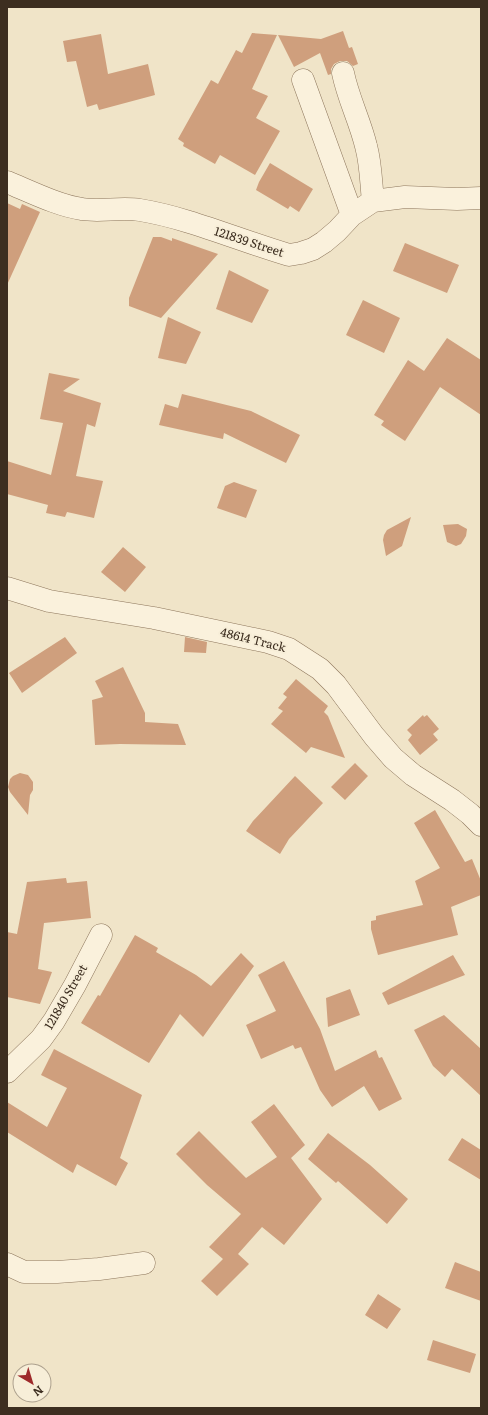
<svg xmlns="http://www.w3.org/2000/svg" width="488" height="1415" font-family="Literata,serif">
<rect width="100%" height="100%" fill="#f0e4c8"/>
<path fill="#cf9f7d" d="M 343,31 L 349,48 L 352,47 L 358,64 L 353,66 L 347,61 L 340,61 L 334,64 L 331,69 L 331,74 L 328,75 L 320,53 L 294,67 L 278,35 L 321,39 Z
M 252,33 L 277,35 L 252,89 L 268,96 L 256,118 L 280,131 L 255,175 L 220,155 L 215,164 L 183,146 L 184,143 L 178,139 L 211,80 L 218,84 L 236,50 L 242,53 Z
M 101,34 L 108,74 L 148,64 L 155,95 L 99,110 L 97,104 L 87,107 L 76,61 L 67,62 L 63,41 Z
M 270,163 L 313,189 L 299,212 L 290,206 L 288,209 L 256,190 L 259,182 Z
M 7,203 L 20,209 L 22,204 L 40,212 L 7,285 Z
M 153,237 L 161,237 L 172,241 L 172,238 L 218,254 L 161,318 L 129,306 L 129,298 Z
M 405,243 L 459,265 L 447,293 L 393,271 Z
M 229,270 L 269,290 L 252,323 L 216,309 Z
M 363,300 L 400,318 L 384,353 L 346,335 Z
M 168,317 L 201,332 L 186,364 L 158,358 Z
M 447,338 L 481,360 L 481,415 L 440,387 L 405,441 L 381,425 L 384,421 L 374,415 L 408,360 L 424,371 Z
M 49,373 L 80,379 L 63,391 L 101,403 L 95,427 L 87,424 L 76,476 L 103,481 L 94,518 L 67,512 L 65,517 L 46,513 L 48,505 L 7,494 L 7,461 L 51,475 L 63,423 L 40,419 Z
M 182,394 L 251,411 L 300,435 L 286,463 L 224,433 L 223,439 L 159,425 L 165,404 L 178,408 Z
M 234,482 L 257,490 L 246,518 L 217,508 L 225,486 Z
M 411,517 L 402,546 L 386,556 L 383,540 L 384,535 L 387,530 Z
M 458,524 L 467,529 L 466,536 L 461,544 L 456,546 L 447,542 L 443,525 Z
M 123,547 L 146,567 L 125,592 L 101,572 Z
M 65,637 L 77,653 L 22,693 L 9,673 Z
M 185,637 L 207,642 L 206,653 L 184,652 Z
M 123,667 L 145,713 L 145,722 L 178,724 L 186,745 L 120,744 L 95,745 L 92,700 L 103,697 L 95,681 Z
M 296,679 L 328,706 L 324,712 L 328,716 L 345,758 L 311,747 L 306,753 L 271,724 L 283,711 L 278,708 L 287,697 L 283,694 Z
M 423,715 L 424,717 L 427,715 L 439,729 L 433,734 L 438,740 L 420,755 L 408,740 L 412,735 L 407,730 Z
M 355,763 L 368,776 L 345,800 L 331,787 Z
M 20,773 L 28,775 L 33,782 L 33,790 L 30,795 L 28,815 L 10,792 L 8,787 L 10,779 L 13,776 Z
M 295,776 L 323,803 L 289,839 L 280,854 L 246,831 L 253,821 Z
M 435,810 L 465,862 L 472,859 L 481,881 L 481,895 L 451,907 L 458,935 L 378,955 L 371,929 L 371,921 L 376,920 L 376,916 L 423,905 L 415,881 L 440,868 L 414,823 Z
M 66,878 L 67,883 L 87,881 L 91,918 L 44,923 L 38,969 L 52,972 L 40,1004 L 7,997 L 7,932 L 17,934 L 27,882 Z
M 135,935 L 158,948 L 156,952 L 196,975 L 211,986 L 241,953 L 254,966 L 203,1037 L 180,1014 L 149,1063 L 81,1023 L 98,995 L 100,996 Z
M 453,955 L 465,975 L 388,1005 L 382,993 Z
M 284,961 L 320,1029 L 335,1071 L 376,1050 L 379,1058 L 382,1057 L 402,1099 L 379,1111 L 364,1086 L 332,1107 L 320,1090 L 301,1047 L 295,1049 L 293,1045 L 261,1059 L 246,1025 L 276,1011 L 258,975 Z
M 350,989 L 360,1015 L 328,1027 L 326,998 Z
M 444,1015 L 481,1049 L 481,1096 L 452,1069 L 445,1077 L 433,1066 L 414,1030 Z
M 54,1049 L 142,1095 L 120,1158 L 128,1163 L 116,1186 L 77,1164 L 73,1173 L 7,1132 L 7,1102 L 47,1127 L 67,1088 L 41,1075 Z
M 274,1104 L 305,1145 L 291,1158 L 322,1199 L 284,1245 L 262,1227 L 238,1254 L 249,1264 L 217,1296 L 201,1281 L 223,1259 L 209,1247 L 241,1214 L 207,1185 L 176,1154 L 199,1131 L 246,1178 L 277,1157 L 251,1122 Z
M 328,1133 L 370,1165 L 408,1199 L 387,1224 L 338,1181 L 336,1183 L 308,1159 Z
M 462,1138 L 481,1150 L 481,1180 L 448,1160 Z
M 455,1262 L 481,1272 L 481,1301 L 445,1288 Z
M 378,1294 L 401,1309 L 387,1329 L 365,1315 Z
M 433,1340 L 476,1354 L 470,1373 L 427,1360 Z"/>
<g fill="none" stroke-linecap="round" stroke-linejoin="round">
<defs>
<path id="minor" d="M 343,73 C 348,98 360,121 366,146 C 371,164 371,183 373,201
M 303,80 L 352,215
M 7,182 C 29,191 59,206 82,209 C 101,212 120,207 140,210 C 189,218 241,241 289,255 L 301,253 L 313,249 L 324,242 L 337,231 L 352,215 L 373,201 L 405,197 L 457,199 L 481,198
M 7,588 L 49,601 L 154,618 L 268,642 L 289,649 L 320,669 L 336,685 L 374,736 L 393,758 L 413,775 L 452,800 L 470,814 L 481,825
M 7,1072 L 41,1039 L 54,1021 L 75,985 L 101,935
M 7,1264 L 24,1272 L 57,1272 L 99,1269 L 144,1263"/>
</defs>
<use href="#minor" stroke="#8d765c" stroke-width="23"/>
<use href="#minor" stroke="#faf1dc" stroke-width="22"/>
</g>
<g text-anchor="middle" stroke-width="4" stroke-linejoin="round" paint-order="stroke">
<g font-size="12" fill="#3d2e20" stroke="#f7eed8">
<text transform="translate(249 242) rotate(18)" y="4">121839 Street</text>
<text transform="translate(253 640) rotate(14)" y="4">48614 Track</text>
<text transform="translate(66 997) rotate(-60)" y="4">121840 Street</text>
</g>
</g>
<rect width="488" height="1415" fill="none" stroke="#3d2e20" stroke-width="16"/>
<g transform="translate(32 1383) rotate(142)"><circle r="19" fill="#f7eed8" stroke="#ada18e"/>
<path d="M0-3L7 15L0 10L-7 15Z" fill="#9e2a2b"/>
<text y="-6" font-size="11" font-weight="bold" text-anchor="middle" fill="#3d2e20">N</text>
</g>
</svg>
